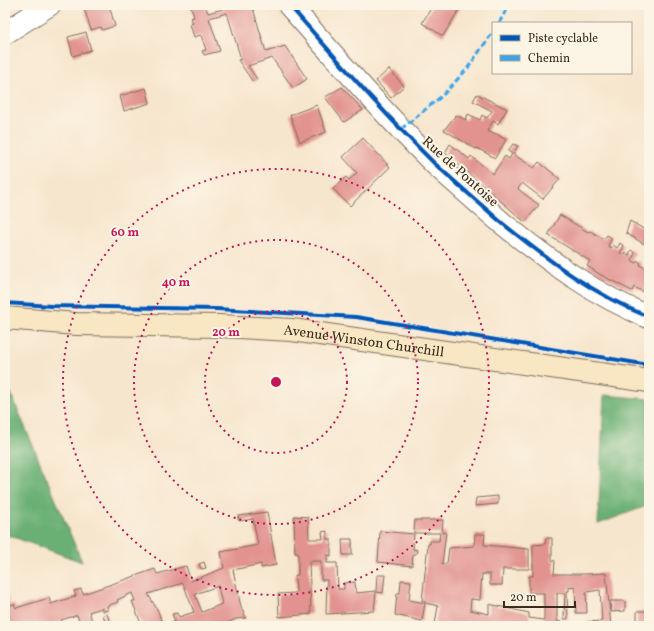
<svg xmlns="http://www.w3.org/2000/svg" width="654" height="631" font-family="Vollkorn,serif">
<rect width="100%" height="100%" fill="#fcf5e5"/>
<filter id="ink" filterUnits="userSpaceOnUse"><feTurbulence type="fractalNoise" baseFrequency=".025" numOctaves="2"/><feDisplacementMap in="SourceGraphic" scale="8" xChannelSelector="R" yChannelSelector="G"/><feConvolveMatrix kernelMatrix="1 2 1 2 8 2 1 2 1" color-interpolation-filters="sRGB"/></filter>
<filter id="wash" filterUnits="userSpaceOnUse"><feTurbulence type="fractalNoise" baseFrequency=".012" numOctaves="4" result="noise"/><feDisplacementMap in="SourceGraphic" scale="16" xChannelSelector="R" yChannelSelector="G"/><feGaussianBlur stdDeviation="0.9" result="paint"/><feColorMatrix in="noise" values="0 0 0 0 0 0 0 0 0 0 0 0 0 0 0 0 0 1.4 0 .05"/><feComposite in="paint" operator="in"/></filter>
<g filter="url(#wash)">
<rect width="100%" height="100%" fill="#f7e6ce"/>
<path fill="#6bb075" stroke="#536d4a" d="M 5,389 L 9,389 L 82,562 L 5,534 Z
M 604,395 L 649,399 L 649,505 L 598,524 Z"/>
<g id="blocks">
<path fill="#e29390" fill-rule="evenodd" d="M 90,5 L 109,5 L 115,26 L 102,30 L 101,27 L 91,30 L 84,8 Z
M 196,5 L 205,5 L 208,13 L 223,9 L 222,5 L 252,5 L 266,52 L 285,46 L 307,79 L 293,88 L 272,58 L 248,66 L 257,79 L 253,82 L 238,60 L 241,59 L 227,13 L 209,18 L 220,51 L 204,55 L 202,51 L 206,50 L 201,35 L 194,37 L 190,24 L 193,23 L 191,18 L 194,17 L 191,7 Z
M 306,5 L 315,5 L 312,12 Z
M 433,5 L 462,5 L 443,36 L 422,23 Z
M 629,5 L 649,5 L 649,11 L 640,6 L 638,9 Z
M 86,32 L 91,50 L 73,56 L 68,37 Z
M 389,69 L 404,86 L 391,98 L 376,81 Z
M 342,87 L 363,110 L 344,122 L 325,97 Z
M 146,88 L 150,103 L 124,111 L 120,96 Z
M 477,94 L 507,109 L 498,124 L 493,121 L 487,131 L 494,134 L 495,133 L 506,140 L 495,158 L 477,148 L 476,149 L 444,130 L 456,115 L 466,120 L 468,114 L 480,120 L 482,115 L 487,118 L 492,111 L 473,101 Z
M 317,105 L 326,132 L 300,142 L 290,115 Z
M 363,138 L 390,167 L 350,206 L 333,189 L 346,177 L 349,180 L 357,173 L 343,157 Z
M 450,144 L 469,159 L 471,156 L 493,174 L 505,156 L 509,159 L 512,154 L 508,151 L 513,144 L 518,146 L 513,154 L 534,168 L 539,162 L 560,179 L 543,199 L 522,183 L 518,189 L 539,205 L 525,222 L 445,153 Z
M 560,215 L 588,232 L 590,231 L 604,239 L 607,235 L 612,238 L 608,246 L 612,248 L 613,245 L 617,248 L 620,243 L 624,246 L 620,253 L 624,255 L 625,253 L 629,255 L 631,250 L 635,253 L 632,260 L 636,263 L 638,261 L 641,263 L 640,265 L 648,270 L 649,268 L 648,294 L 634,287 L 632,291 L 601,275 L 587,266 L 590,261 L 548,235 Z
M 630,221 L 647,231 L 644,244 L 626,233 Z
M 498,496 L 498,504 L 475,506 L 476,498 Z
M 267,512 L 276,565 L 261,568 L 261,564 L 233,570 L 241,607 L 246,618 L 236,619 L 220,626 L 166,626 L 175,621 L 172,614 L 177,613 L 179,617 L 194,612 L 183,583 L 148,594 L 158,611 L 163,626 L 142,626 L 132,601 L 135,601 L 132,593 L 117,600 L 118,602 L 107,606 L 108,610 L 103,611 L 102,608 L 89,612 L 94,626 L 81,626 L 77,615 L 61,620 L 63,626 L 59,626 L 58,622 L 45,626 L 5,626 L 5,590 L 10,605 L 14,604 L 16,608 L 49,598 L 51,604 L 76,596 L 74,591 L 81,589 L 83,594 L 155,569 L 157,574 L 186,566 L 191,581 L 224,568 L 221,552 L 258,545 L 253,519 L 239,521 L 238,516 ZM 218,586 L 222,604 L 202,612 L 195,594 Z
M 294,516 L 308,517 L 309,539 L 323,539 L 322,532 L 327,531 L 327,539 L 331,539 L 331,556 L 327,555 L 327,563 L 337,563 L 338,589 L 344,589 L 344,583 L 355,582 L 356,593 L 376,591 L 377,575 L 385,575 L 383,593 L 376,592 L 374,611 L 326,614 L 327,580 L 321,580 L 321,561 L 309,561 L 311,614 L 279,617 L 278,594 L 296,593 L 295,575 L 298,575 L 298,553 L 295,553 Z
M 415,520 L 443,520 L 442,533 L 446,532 L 442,564 L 447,563 L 449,548 L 474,546 L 475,534 L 485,534 L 484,545 L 529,549 L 529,569 L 503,569 L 502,585 L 490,585 L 490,574 L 482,574 L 480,600 L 471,599 L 470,610 L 489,614 L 489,604 L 529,613 L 529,618 L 544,620 L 544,593 L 529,593 L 529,576 L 533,576 L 533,545 L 545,544 L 546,538 L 552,538 L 552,560 L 555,561 L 554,574 L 586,574 L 606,573 L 611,626 L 588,626 L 587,622 L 602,621 L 600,590 L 586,592 L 587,613 L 576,613 L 575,588 L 569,587 L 569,591 L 567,591 L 568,619 L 564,619 L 565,593 L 557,593 L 557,621 L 578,626 L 444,626 L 435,624 L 438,606 L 425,603 L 422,621 L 395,615 L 397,593 L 400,593 L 401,580 L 411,581 L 409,600 L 425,603 L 425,601 L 422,601 L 428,544 L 430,544 L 430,541 L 439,541 L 440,533 L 414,533 Z
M 380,531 L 414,534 L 413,549 L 417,550 L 416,554 L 413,554 L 412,566 L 378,562 Z
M 342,539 L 352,539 L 352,555 L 343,555 Z
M 204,562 L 206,568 L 201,569 L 199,564 Z
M 610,601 L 625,601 L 625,611 L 611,612 Z
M 637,611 L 649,611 L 649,626 L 637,626 Z
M 107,614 L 110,622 L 106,624 L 103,615 Z"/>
</g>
</g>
<g filter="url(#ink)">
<use href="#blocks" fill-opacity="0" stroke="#7d6c5c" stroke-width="1"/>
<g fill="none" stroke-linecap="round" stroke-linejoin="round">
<defs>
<path id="minor" d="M 5,33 L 49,5"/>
<path id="tertiary" d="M 289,5 C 336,58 383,113 434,163 C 456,183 479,203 502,223 C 548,260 594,295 649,317"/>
<g id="secondary">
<path id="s1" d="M 5,318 L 76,324 L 220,326 L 292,330 L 649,381"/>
</g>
</defs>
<use href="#minor" stroke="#7d6c5c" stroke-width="24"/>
<use href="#tertiary" stroke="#7d6c5c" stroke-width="24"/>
<use href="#secondary" stroke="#7d6c5c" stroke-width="24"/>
<use href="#minor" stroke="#fff" stroke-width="22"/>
<use href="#tertiary" stroke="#fff" stroke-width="22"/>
<use href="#secondary" stroke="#f9e7c3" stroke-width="22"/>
<path stroke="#3fa3ea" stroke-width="3" stroke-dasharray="6 3" stroke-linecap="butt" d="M 499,23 L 509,5
M 401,129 L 442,96 L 467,69 L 493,32"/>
<defs>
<path id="cycleway" d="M 289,5 C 336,58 383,113 434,163 C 456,183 479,203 502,223 C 548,260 594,295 649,317
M 5,303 L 52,306 L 216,309 L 356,317 L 649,365"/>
</defs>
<use href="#cycleway" stroke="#fcf5e5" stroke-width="6"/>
<use href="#cycleway" stroke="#0057b8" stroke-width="4"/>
</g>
</g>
<g fill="none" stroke="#c2185b" stroke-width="2" stroke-dasharray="2 4">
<circle cx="276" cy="382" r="71"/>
<circle cx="276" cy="382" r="142"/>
<circle cx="276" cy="382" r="213"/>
</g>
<g text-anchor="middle" stroke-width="4" stroke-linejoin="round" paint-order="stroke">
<g font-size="14" fill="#3b2a1e" stroke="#fcf5e5">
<text transform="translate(461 171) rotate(42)" y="5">Rue de Pontoise</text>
<text dy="5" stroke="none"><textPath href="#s1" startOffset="360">Avenue Winston Churchill</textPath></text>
</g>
</g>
<circle cx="276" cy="382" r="6" fill="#c2185b" stroke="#fcf5e5" stroke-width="2"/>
<g font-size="12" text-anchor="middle" font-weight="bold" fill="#c2185b" stroke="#fcf5e5" stroke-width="4" stroke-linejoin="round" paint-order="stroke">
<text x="125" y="236">60 m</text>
<text x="176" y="286">40 m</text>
<text x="226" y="336">20 m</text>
</g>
<rect width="654" height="631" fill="none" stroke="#fcf5e5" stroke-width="20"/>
<rect x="492" y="22" width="140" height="52" fill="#fcf5e5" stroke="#afa495"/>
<rect x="500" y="35" width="20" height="6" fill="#0057b8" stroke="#afa495"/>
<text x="528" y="42" font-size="12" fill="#3b2a1e">Piste cyclable</text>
<rect x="500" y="55" width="20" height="6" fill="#3fa3ea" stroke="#afa495"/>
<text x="528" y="62" font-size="12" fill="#3b2a1e">Chemin</text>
<path d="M504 601v6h71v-6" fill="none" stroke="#3b2a1e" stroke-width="2"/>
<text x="510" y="601" font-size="12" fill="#3b2a1e" stroke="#fcf5e5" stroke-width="3" paint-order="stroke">20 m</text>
</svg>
